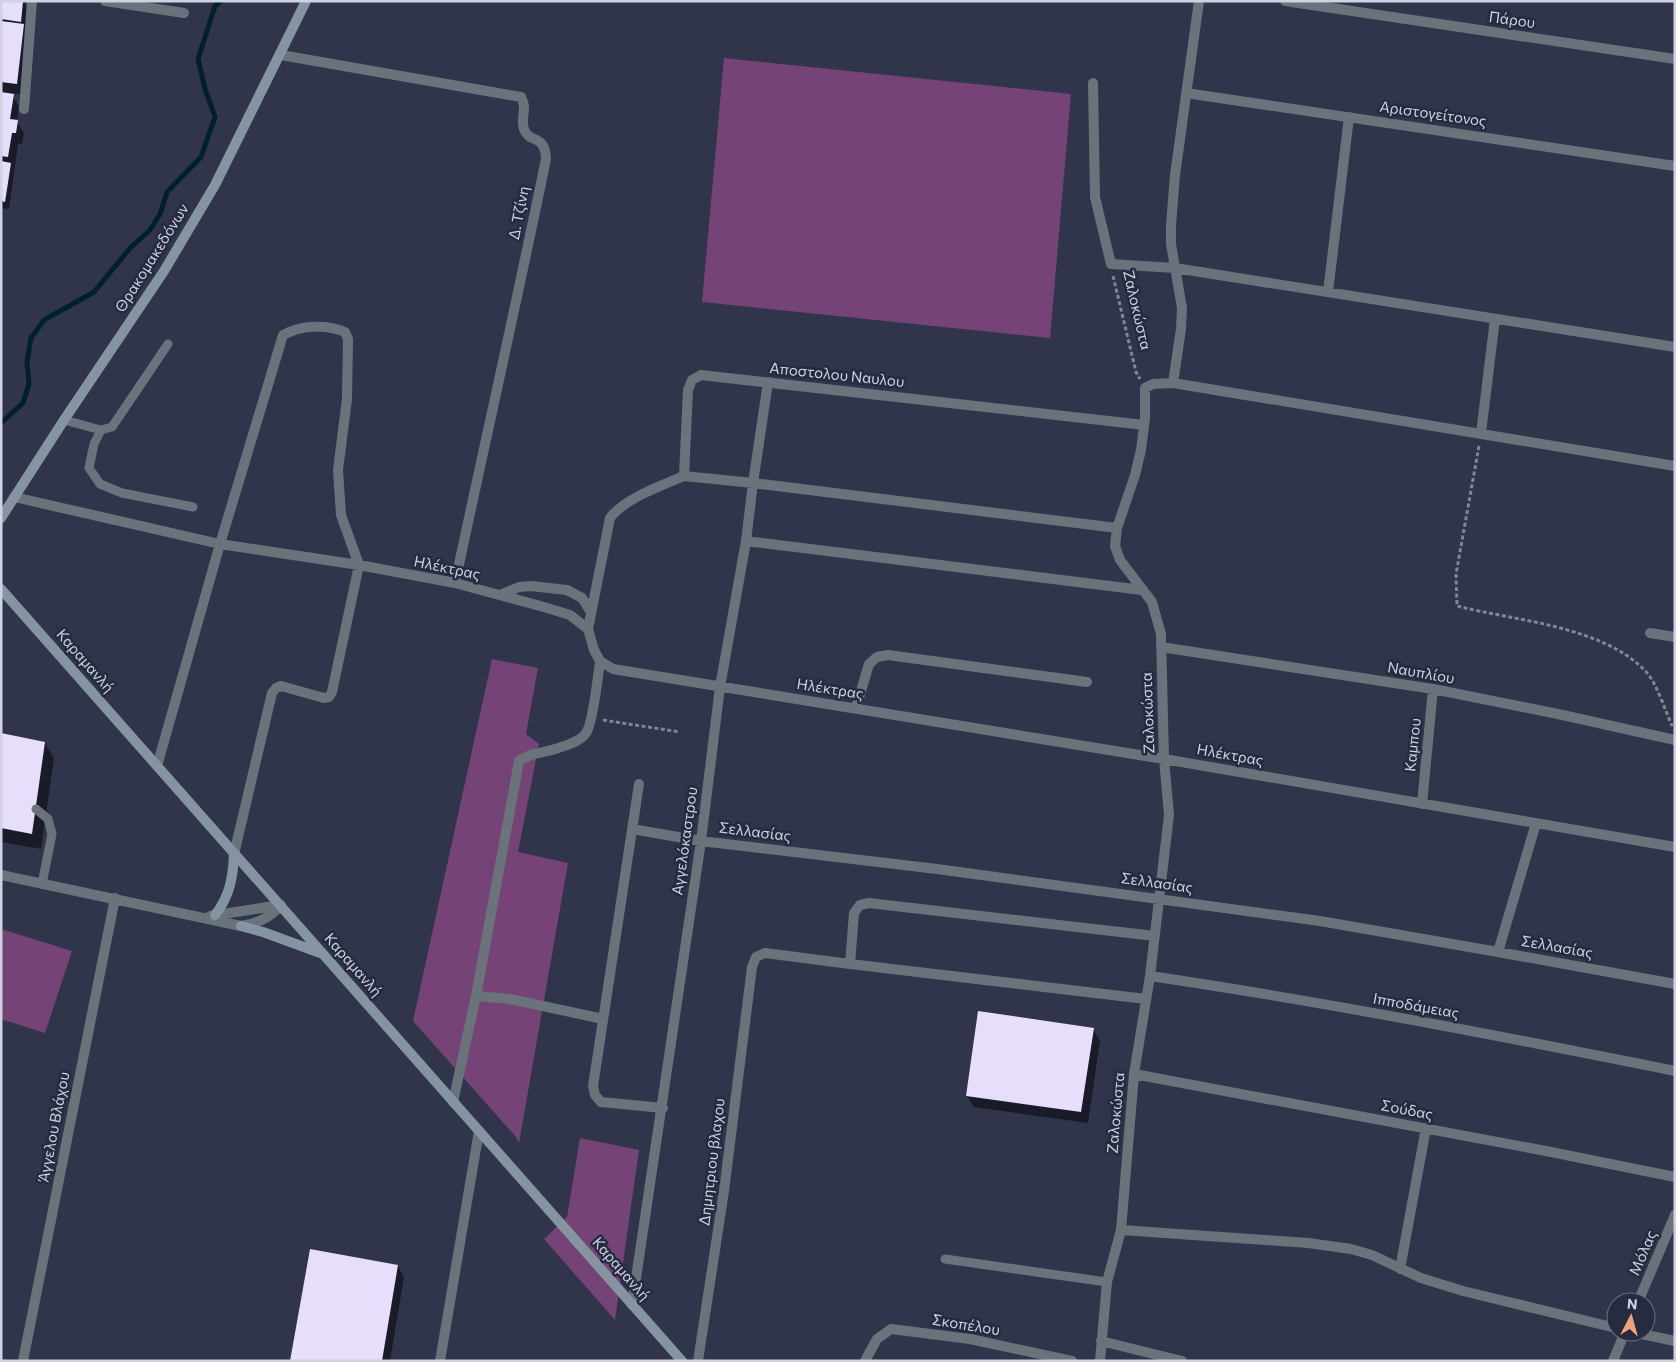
<svg xmlns="http://www.w3.org/2000/svg" width="1676" height="1362" font-family="Commissioner,sans-serif">
<rect width="100%" height="100%" fill="#30354b"/>
<path fill="#754375" d="M 724,58 L 1071,94 L 1050,338 L 702,302 Z
M 492,659 L 538,668 L 526,734 L 539,744 L 518,852 L 568,863 L 519,1143 L 515,1136 L 413,1021 Z
M 1,929 L 72,951 L 45,1033 L 1,1019 Z
M 580,1138 L 639,1150 L 615,1320 L 544,1239 L 567,1217 Z"/>
<path fill="#0007" d="M 1,1 L 24,1 L 27,8 L 25,28 L 30,37 L 23,95 L 11,93 L 19,107 L 17,122 L 24,133 L 22,144 L 18,144 L 9,209 L 1,208 Z
M 1,734 L 45,743 L 54,758 L 41,849 L 1,842 Z
M 1093,1029 L 1100,1041 L 1088,1123 L 974,1107 L 967,1096 Z
M 398,1266 L 404,1277 L 390,1361 L 292,1361 Z"/>
<g fill="none" stroke-linecap="round" stroke-linejoin="round">
<path stroke="#01212a" stroke-width="5" d="M 1,423 L 23,403 L 29,384 L 27,362 L 31,338 L 44,320 L 94,292 L 130,248 L 150,230 L 160,214 L 167,192 L 201,157 L 215,117 L 205,89 L 198,59 L 215,6 L 221,1"/>
</g>
<path fill="#e7defb" d="M 1,1 L 23,1 L 21,22 L 1,19 Z
M 1,21 L 24,24 L 17,84 L 1,82 Z
M 1,92 L 14,94 L 10,119 L 18,120 L 16,133 L 12,133 L 8,157 L 1,156 Z
M 1,161 L 11,163 L 5,202 L 1,201 Z
M 1,733 L 45,742 L 32,834 L 1,828 Z
M 978,1011 L 1094,1028 L 1081,1112 L 966,1096 Z
M 310,1249 L 398,1265 L 382,1361 L 290,1361 Z"/>
<g fill="none" stroke-linecap="round" stroke-linejoin="round">
<path stroke="#818597" stroke-width="3" stroke-dasharray="4 2.5" stroke-linecap="butt" d="M 1113,276 L 1136,372 L 1140,379
M 1479,446 L 1456,574 L 1457,606 C 1516,621 1606,626 1648,674 C 1657,685 1666,712 1672,726
M 603,720 L 680,732"/>
<path stroke="#6a737c" stroke-width="9" d="M 64,420 L 101,430 L 112,427 L 168,344
M 101,430 L 94,444 L 89,468 L 100,484 L 122,493 L 193,507
M 36,809 L 48,819 L 52,834 L 42,884
M 945,1259 L 1107,1282"/>
<path stroke="#6a737c" stroke-width="10" d="M 105,1 L 184,13
M 1285,1 L 1675,59
M 281,55 L 521,97 C 528,110 520,117 524,129 C 529,144 545,133 546,159 C 517,301 485,442 455,583
M 1093,83 L 1095,197 L 1111,264 L 1175,268 L 1675,347
M 1186,93 L 1675,166
M 24,109 L 32,1
M 1328,292 L 1349,117
M 1173,383 L 1181,329 L 1182,308 L 1171,244 L 1171,225 L 1175,175 L 1199,1
M 1481,433 L 1495,319
M 14,497 L 220,544 L 359,565 L 455,583 L 544,607 L 570,615 L 588,629 L 594,650 L 600,661 L 613,669 L 1164,759 L 1675,847
M 1117,528 L 753,483 L 684,476 L 688,390 L 692,380 L 701,375 L 1144,425
M 746,541 L 1142,590
M 500,595 L 519,587 L 531,586 L 567,590 L 582,598 L 591,612
M 588,629 L 610,518 C 624,499 662,485 684,476
M 1650,633 L 1675,637
M 1161,647 L 1433,689 L 1558,714 L 1675,740
M 856,708 L 869,664 L 877,657 L 888,655 L 1087,682
M 157,766 L 220,544 L 283,335 C 301,325 326,324 345,332 L 348,339 L 347,399 L 338,470 L 341,515 L 359,565 L 332,692 L 329,697 L 324,698 L 281,686 L 276,688 L 272,693 L 234,854
M 639,784 L 593,1086 L 595,1095 L 601,1102 L 663,1108
M 1422,804 L 1433,689
M 632,829 L 701,841 L 937,869 L 1320,921 L 1498,952 L 1675,984
M 1,875 L 241,926 C 258,923 270,918 281,905
M 210,916 L 281,905
M 1498,952 L 1536,823
M 850,964 L 854,913 L 860,905 L 869,903 L 1155,936
M 1150,976 C 1326,1002 1500,1036 1675,1071
M 476,996 L 510,999 L 603,1019
M 1134,1074 L 1546,1151 L 1675,1177
M 453,1102 L 476,996 L 519,761 C 529,753 543,753 555,749 C 565,746 580,742 586,733 C 593,723 598,676 600,661
M 1121,1230 L 1308,1243 L 1351,1249 L 1372,1255 L 1421,1278 L 1463,1291 L 1616,1328
M 1400,1269 L 1426,1128
M 632,1305 L 701,841 L 720,687 L 746,541 L 753,483 L 768,382
M 1632,1332 L 1675,1341
M 1101,1341 L 1182,1361
M 23,1361 L 115,898
M 440,1361 L 479,1131
M 698,1361 L 724,1191 L 752,967 L 756,957 L 765,953 L 850,964 L 1146,999
M 865,1361 L 877,1339 L 891,1329 L 970,1339 L 1072,1361
M 1100,1361 L 1107,1282 L 1121,1230 L 1134,1074 L 1150,976 L 1169,815 L 1164,759 L 1161,634 L 1152,602 L 1120,560 L 1115,546 L 1117,528 L 1135,475 L 1141,450 L 1145,418 L 1145,388 L 1153,384 L 1173,383 L 1675,466"/>
<path stroke="#6a737c" stroke-width="10" d="M 1638,1302 L 1675,1215
M 1613,1361 L 1625,1332"/>
<path stroke="#8694a2" stroke-width="10" d="M 1,518 L 64,420 L 164,271 L 215,185 L 306,1
M 1,589 L 682,1361
M 215,915 C 230,896 233,877 234,854
M 241,926 L 263,932 L 323,954"/>
</g>
<g text-anchor="middle" stroke-width="5" stroke-linejoin="round" paint-order="stroke">
<g font-size="15" fill="#cfd2e0" stroke="#262b40">
<text transform="translate(1512 20) rotate(8)" y="5">Πάρου</text>
<text transform="translate(1433 114) rotate(8)" y="5">Αριστογείτονος</text>
<text transform="translate(519 213) rotate(-79)" y="5">Δ. Τζίνη</text>
<text transform="translate(152 258) rotate(-58)" y="5">Θρακομακεδόνων</text>
<text transform="translate(1137 310) rotate(77)" y="5">Ζαλοκώστα</text>
<text transform="translate(837 375) rotate(6)" y="5">Αποστολου Ναυλου</text>
<text transform="translate(447 568) rotate(12)" y="5">Ηλέκτρας</text>
<text transform="translate(85 661) rotate(49)" y="5">Καραμανλή</text>
<text transform="translate(1421 673) rotate(10)" y="5">Ναυπλίου</text>
<text transform="translate(830 689) rotate(9)" y="5">Ηλέκτρας</text>
<text transform="translate(1148 713) rotate(-92)" y="5">Ζαλοκώστα</text>
<text transform="translate(1413 745) rotate(-84)" y="5">Καμπου</text>
<text transform="translate(1230 755) rotate(10)" y="5">Ηλέκτρας</text>
<text transform="translate(755 832) rotate(7)" y="5">Σελλασίας</text>
<text transform="translate(685 841) rotate(-82)" y="5">Αγγελόκαστρου</text>
<text transform="translate(1157 883) rotate(8)" y="5">Σελλασίας</text>
<text transform="translate(1557 947) rotate(10)" y="5">Σελλασίας</text>
<text transform="translate(353 965) rotate(49)" y="5">Καραμανλή</text>
<text transform="translate(1416 1006) rotate(10)" y="5">Ιπποδάμειας</text>
<text transform="translate(1407 1110) rotate(11)" y="5">Σούδας</text>
<text transform="translate(1116 1113) rotate(-85)" y="5">Ζαλοκώστα</text>
<text transform="translate(54 1127) rotate(-79)" y="5">Άγγελου Βλάχου</text>
<text transform="translate(712 1162) rotate(-83)" y="5">Δημητριου βλαχου</text>
<text transform="translate(1643 1253) rotate(-67)" y="5">Μόλας</text>
<text transform="translate(621 1269) rotate(49)" y="5">Καραμανλή</text>
<text transform="translate(966 1325) rotate(9)" y="5">Σκοπέλου</text>
</g>
</g>
<rect width="1676" height="1362" fill="none" stroke="#cfd2e0" stroke-width="5"/>
<g transform="translate(1631 1317) rotate(6)"><circle r="24" fill="#262b40" stroke="#6a6e80"/>
<path d="M0-4L9 19L0 12L-9 19Z" fill="#f0a27a"/>
<text y="-8" font-size="14" font-weight="bold" text-anchor="middle" fill="#cfd2e0">N</text>
</g>
</svg>
